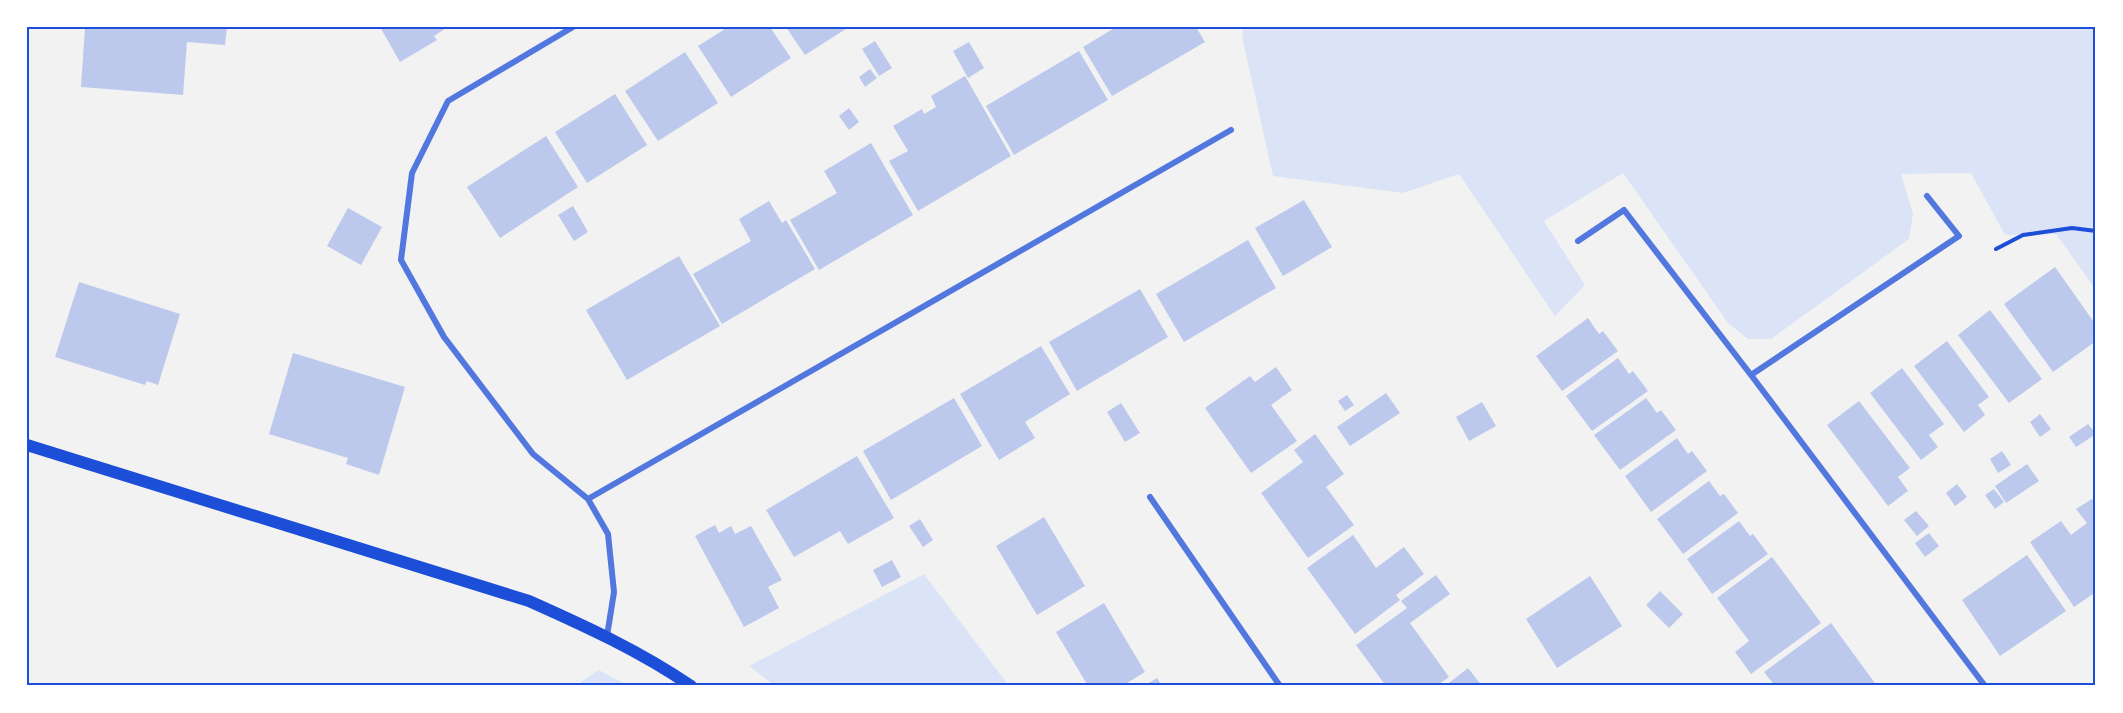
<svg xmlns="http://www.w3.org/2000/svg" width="2123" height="713" font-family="Georgia,serif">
<rect width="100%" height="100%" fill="#f2f2f2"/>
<path fill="#dbe4f7" d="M 1244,27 L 2096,27 L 2096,290 L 2056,234 L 2005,235 L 1971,173 L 1901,174 L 1913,214 L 1909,239 L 1771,339 L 1748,339 L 1728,323 L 1623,173 L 1544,221 L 1585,285 L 1555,316 L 1459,174 L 1403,193 L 1273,176 L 1242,36 Z
M 924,574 L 1009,686 L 775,686 L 749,666 Z
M 599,670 L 628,686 L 575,686 Z"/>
<path fill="#bdc9ec" d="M 85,27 L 227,27 L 225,45 L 187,42 L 183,95 L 81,87 Z
M 380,27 L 448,27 L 434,36 L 437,40 L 400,62 Z
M 728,27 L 770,27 L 791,58 L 731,97 L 698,46 Z
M 786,27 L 849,27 L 805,55 Z
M 1116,27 L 1196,27 L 1205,42 L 1112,96 L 1083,47 Z
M 875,41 L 892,68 L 879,76 L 862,49 Z
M 969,42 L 984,68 L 968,78 L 953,51 Z
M 1079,51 L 1108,100 L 1014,155 L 986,106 Z
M 685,52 L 718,103 L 658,141 L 625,91 Z
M 870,69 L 877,78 L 865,87 L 859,77 Z
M 965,76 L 1011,156 L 918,211 L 889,161 L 908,151 L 893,126 L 922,109 L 924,114 L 936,107 L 931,96 Z
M 615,94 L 647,145 L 587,183 L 555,132 Z
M 849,108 L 859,122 L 849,130 L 839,116 Z
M 546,136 L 578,187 L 500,238 L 467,187 Z
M 871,143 L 913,215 L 819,270 L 790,220 L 837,193 L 824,171 Z
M 1304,200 L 1332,247 L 1283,276 L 1255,228 Z
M 769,201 L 782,223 L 786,220 L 815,269 L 722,324 L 693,274 L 751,241 L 739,219 Z
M 573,206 L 588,232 L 574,241 L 558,215 Z
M 348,208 L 382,227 L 361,265 L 327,246 Z
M 1248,240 L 1276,288 L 1184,342 L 1156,294 Z
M 679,256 L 720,326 L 627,380 L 586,310 Z
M 2055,267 L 2096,325 L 2096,341 L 2053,372 L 2004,304 Z
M 79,282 L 180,314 L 158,385 L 147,381 L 145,385 L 55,357 Z
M 1140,289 L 1168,337 L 1077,391 L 1049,342 Z
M 1990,310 L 2042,379 L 2009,403 L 1958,335 Z
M 1588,318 L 1599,334 L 1603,331 L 1618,351 L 1562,391 L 1536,356 Z
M 1947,341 L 1989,397 L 1978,405 L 1985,415 L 1964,432 L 1914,366 Z
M 1041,346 L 1070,394 L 1025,422 L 1035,438 L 999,460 L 960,394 Z
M 293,353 L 405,387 L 379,475 L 346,464 L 348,458 L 269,434 Z
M 1618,358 L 1629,374 L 1633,371 L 1648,391 L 1592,431 L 1566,396 Z
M 1276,367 L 1292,390 L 1271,405 L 1297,441 L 1251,473 L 1205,408 L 1250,376 L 1255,382 Z
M 1902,368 L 1944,424 L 1929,435 L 1938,447 L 1921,460 L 1870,393 Z
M 1386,393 L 1400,413 L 1350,446 L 1337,427 Z
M 1347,395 L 1354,405 L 1345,411 L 1338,401 Z
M 954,398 L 982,446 L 891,500 L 863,451 Z
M 1646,398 L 1657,413 L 1661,410 L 1676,430 L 1620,470 L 1594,435 Z
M 1859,401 L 1910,468 L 1898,477 L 1908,491 L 1888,506 L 1827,425 Z
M 1482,402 L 1496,426 L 1469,441 L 1456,417 Z
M 1121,403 L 1140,433 L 1125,442 L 1107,412 Z
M 2040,414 L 2051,429 L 2040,437 L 2030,422 Z
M 2088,424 L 2096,434 L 2076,447 L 2069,437 Z
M 1315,434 L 1344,474 L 1326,487 L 1354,525 L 1308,558 L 1261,493 L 1303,462 L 1294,450 Z
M 1677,438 L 1688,454 L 1692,451 L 1707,471 L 1651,512 L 1625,476 Z
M 2002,451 L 2011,465 L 1998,473 L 1990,459 Z
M 857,456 L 894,518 L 848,544 L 840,531 L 794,557 L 766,510 Z
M 2027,464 L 2039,481 L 2006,503 L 1995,486 Z
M 1709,481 L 1720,496 L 1724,494 L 1738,513 L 1683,554 L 1657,519 Z
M 1957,484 L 1967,497 L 1955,506 L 1946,493 Z
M 1994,489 L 2004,502 L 1995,509 L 1985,495 Z
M 2092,499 L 2096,505 L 2096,592 L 2074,607 L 2030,542 L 2061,521 L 2071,535 L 2087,523 L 2076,509 Z
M 1916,511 L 1929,526 L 1917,536 L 1904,520 Z
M 1044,517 L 1085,586 L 1037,615 L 996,546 Z
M 920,519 L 933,540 L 923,547 L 909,526 Z
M 1739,521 L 1750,536 L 1753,534 L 1768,554 L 1712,594 L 1687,559 Z
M 715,525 L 719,533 L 731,526 L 735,534 L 751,526 L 782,580 L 768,587 L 779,608 L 744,627 L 695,536 Z
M 1929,533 L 1939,546 L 1925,557 L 1915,543 Z
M 1353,535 L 1376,568 L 1404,547 L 1424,574 L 1396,595 L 1400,600 L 1355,634 L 1307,568 Z
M 2027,555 L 2066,611 L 2000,656 L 1962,600 Z
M 1772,557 L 1821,623 L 1751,674 L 1735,652 L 1749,641 L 1717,598 Z
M 892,560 L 901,577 L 882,587 L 873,570 Z
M 1436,575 L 1450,594 L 1410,623 L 1449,677 L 1436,686 L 1386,686 L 1356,645 L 1407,608 L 1401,601 Z
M 1590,576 L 1622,626 L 1557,668 L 1526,619 Z
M 1660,591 L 1683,614 L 1669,628 L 1646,605 Z
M 1104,603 L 1145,672 L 1122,686 L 1088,686 L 1056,632 Z
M 1831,623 L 1877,686 L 1775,686 L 1764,672 Z
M 1468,668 L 1482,686 L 1445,686 Z
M 1157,678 L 1162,686 L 1144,686 Z"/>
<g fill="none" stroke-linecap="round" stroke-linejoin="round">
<path stroke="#1d4ed8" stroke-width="4" d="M 1996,249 L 2023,235 L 2072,228 L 2096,231"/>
<path stroke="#5277de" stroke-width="6" d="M 573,27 L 448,101 L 412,173 L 401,260 L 444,337 L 533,454 L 588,499 L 608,534 L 614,592 L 607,636
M 1578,241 L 1624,210 L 1751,375 L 1985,686
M 1751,375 L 1959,236 L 1927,196
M 1150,497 L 1280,686
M 588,499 L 1231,130"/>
<path stroke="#1d4ed8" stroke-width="12" d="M 27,445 L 529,601 C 585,626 640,651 691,686"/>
</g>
<rect width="2123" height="713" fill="none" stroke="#ffffff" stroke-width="57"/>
<rect x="28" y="28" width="2066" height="656" fill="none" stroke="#1d4ed8" stroke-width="2"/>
</svg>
